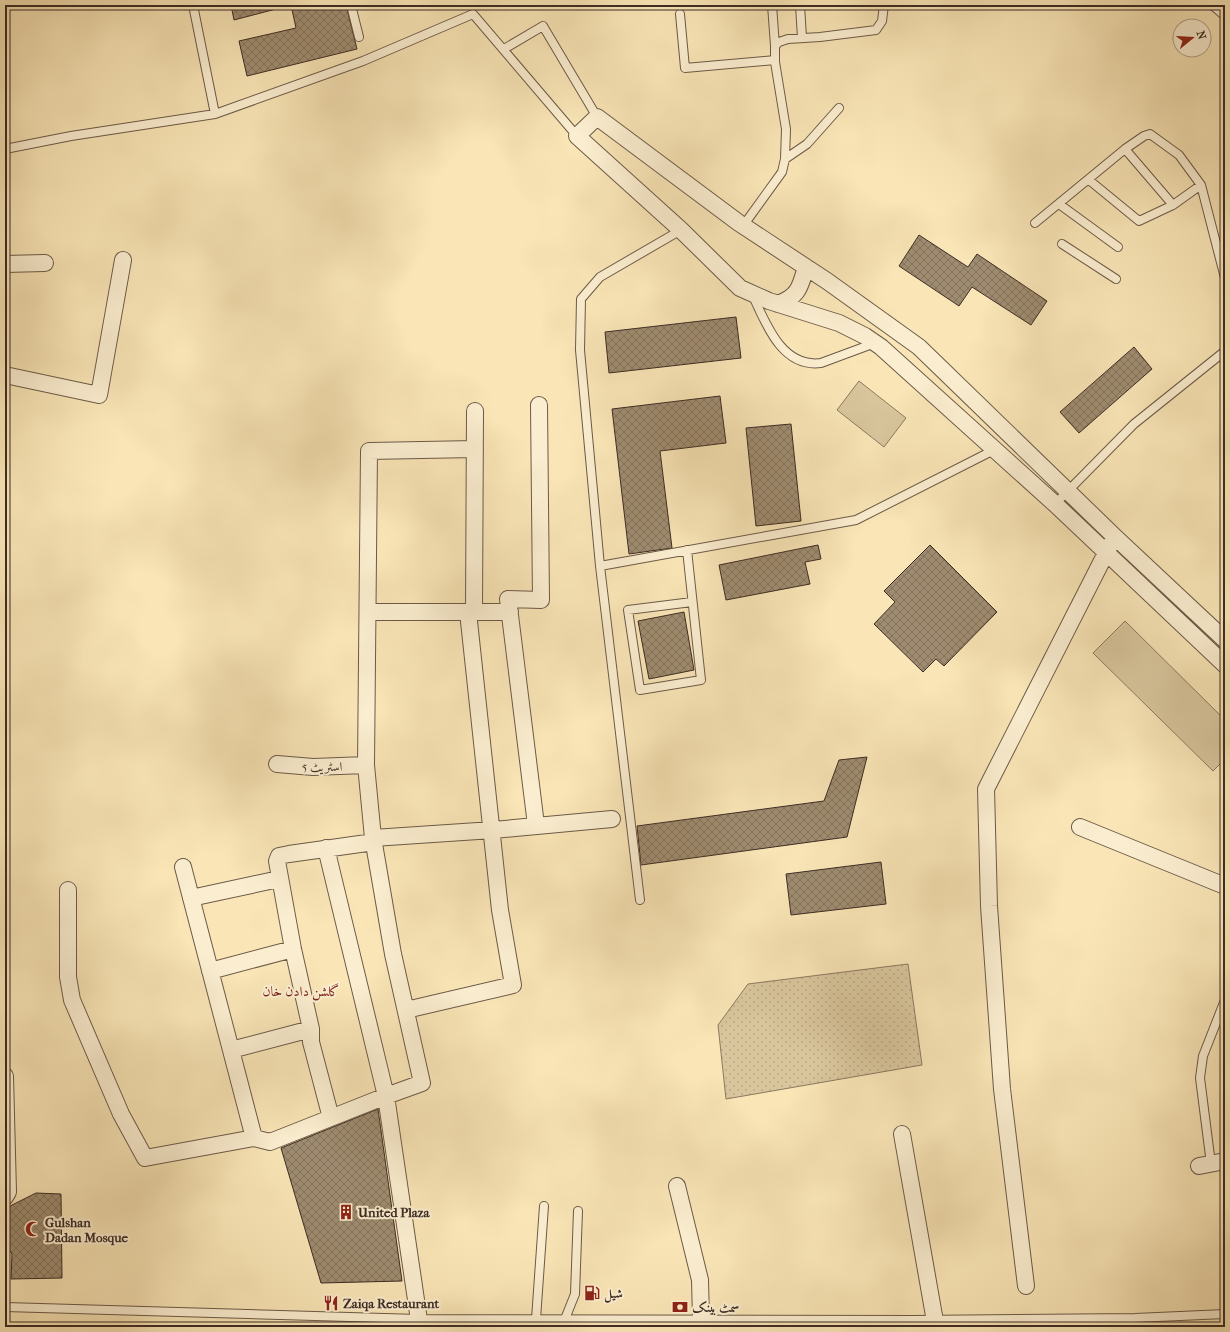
<svg xmlns="http://www.w3.org/2000/svg" width="1230" height="1332" font-family="'IM FELL French Canon',Amiri,serif">
<defs>
<pattern id="grass-dots" width="8" height="8" patternUnits="userSpaceOnUse"><rect width="8" height="8" fill="#d9c69d"/><path d="M2 2h.1M6 6h.1" fill="none" stroke="#bbaa87" stroke-width="1.8" stroke-linecap="round"/></pattern>
<pattern id="building-cross-hatch" width="8" height="8" patternUnits="userSpaceOnUse"><rect width="8" height="8" fill="#9f8c70"/><path d="M0 0l8 8M0 8l8-8" fill="none" stroke="#83735c"/></pattern>
</defs>
<rect width="100%" height="100%" fill="#f9e5b6"/>
<filter id="stains"><feTurbulence type="fractalNoise" baseFrequency=".005" numOctaves="4"/><feColorMatrix values="0 0 0 0 .2 0 0 0 0 .09 0 0 0 0 .02 0 0 0 .5 -.17"/></filter>
<radialGradient id="worn" r=".72"><stop offset=".6" stop-color="#630" stop-opacity="0"/><stop offset="1" stop-color="#630" stop-opacity=".3"/></radialGradient>
<path fill="url(#grass-dots)" stroke="#8b7960" d="M 908,964 L 922,1065 L 726,1099 L 718,1025 L 748,984 Z"/>
<path fill="#d9c69d" stroke="#8b7960" d="M 859,381 L 906,418 L 884,447 L 837,410 Z
M 1125,621 L 1225,720 L 1225,759 L 1213,771 L 1093,653 Z"/>
<path fill="url(#building-cross-hatch)" stroke="#3d2c24" d="M 231,5 L 276,5 L 276,9 L 234,20 Z
M 291,5 L 346,5 L 357,49 L 247,76 L 239,41 L 296,28 Z
M 919,235 L 968,267 L 977,254 L 1047,301 L 1031,325 L 972,287 L 959,306 L 899,266 Z
M 736,317 L 741,358 L 609,373 L 605,332 Z
M 1134,347 L 1152,369 L 1079,433 L 1060,412 Z
M 720,396 L 726,443 L 660,451 L 672,548 L 629,554 L 612,409 Z
M 791,424 L 801,521 L 756,526 L 746,428 Z
M 818,545 L 821,559 L 805,562 L 810,584 L 726,600 L 719,565 Z
M 930,545 L 997,612 L 944,666 L 936,659 L 923,672 L 874,624 L 895,602 L 884,591 Z
M 684,612 L 694,670 L 649,679 L 638,621 Z
M 867,757 L 847,837 L 641,865 L 637,826 L 824,801 L 839,760 Z
M 881,862 L 886,904 L 791,915 L 786,874 Z
M 378,1109 L 402,1281 L 321,1283 L 281,1148 Z
M 36,1193 L 61,1194 L 62,1278 L 11,1279 L 12,1254 L 5,1244 L 5,1211 L 12,1205 Z"/>
<g fill="none" stroke-linecap="round" stroke-linejoin="round">
<defs>
<path id="lane" d="M 193,5 L 215,114
M 351,5 L 359,37
M 772,5 L 775,46
M 800,5 L 802,38
M 1212,5 L 1225,16
M 680,14 L 685,68 L 775,60
M 504,49 L 543,26 L 597,117
M 5,149 L 71,136 L 215,114 L 363,61 L 473,14 L 577,136
M 1125,149 L 1173,205
M 785,159 L 807,144 L 839,108
M 1089,180 L 1139,221 L 1173,205 L 1201,185
M 1059,204 L 1118,247
M 1035,223 L 1125,149 L 1144,136 L 1150,134 L 1179,155 L 1201,185 L 1225,278
M 743,226 L 782,172 L 785,159 L 786,129 L 775,62 L 775,46 L 779,42 L 788,39 L 820,37 L 876,30 L 882,21 L 884,5
M 1062,244 L 1116,279
M 753,296 C 766,324 782,368 821,363 L 875,343
M 1055,504 L 1134,424 L 1225,351
M 687,550 L 701,680 L 640,690 L 628,610 L 692,602
M 600,566 L 856,520 L 994,450
M 640,900 L 600,566 L 580,350 L 581,299 L 600,277 L 681,230
M 1211,1164 L 1200,1078 L 1203,1056 L 1225,1000
M 5,1307 L 419,1319 L 913,1320 L 1135,1318 L 1225,1314
M 536,1319 L 544,1206
M 565,1319 L 575,1294 L 578,1211"/>
<path id="street" d="M 5,264 L 45,263
M 778,304 C 799,296 800,287 806,267
M 5,375 L 99,395 L 123,260
M 368,612 L 510,612
M 474,612 L 475,411
M 1225,640 L 1114,536 L 919,347 L 827,281 L 739,223 L 597,117 L 577,136 L 681,230 L 740,288 L 769,301 L 839,323 L 865,336 L 881,347 L 1055,504 L 1225,665
M 277,764 L 313,767 L 366,765
M 536,825 L 508,599 L 541,600 L 539,405
M 1080,827 L 1225,886
M 373,838 L 493,830 L 612,819
M 326,848 L 386,1096 L 420,1327
M 183,867 L 254,1138 L 270,1142 L 386,1096 L 422,1083 L 393,954 L 373,838 L 366,765 L 369,451 L 475,449
M 68,890 L 68,977 L 72,1000 L 121,1114 L 145,1158 L 254,1138
M 191,898 L 279,879
M 210,971 L 293,949
M 406,1010 L 513,985 L 500,910 L 468,612
M 231,1050 L 311,1029
M 5,1076 L 8,1192 L 5,1197
M 331,1118 L 311,1042 L 311,1029 L 293,949 L 277,861 L 279,856 L 289,854 L 374,842
M 902,1134 L 936,1327
M 1199,1166 L 1225,1161
M 677,1186 L 700,1280 L 701,1319
M 1026,1286 L 1002,1089 L 989,906 L 986,789 L 1110,545"/>
</defs>
<use href="#lane" stroke="#6c5a48" stroke-width="10"/>
<use href="#street" stroke="#6c5a48" stroke-width="18"/>
<use href="#lane" stroke="#fbeed0" stroke-width="8"/>
<use href="#street" stroke="#fbeed0" stroke-width="16"/>
</g>
<defs>
<symbol id="building-bare" viewBox="-9 -9 18 18"><path d="M-4-6H4V6H1V3H-1V6H-4ZM-2.5-4.3h1.7v1.8h-1.7ZM.8-4.3h1.7v1.8H.8ZM-2.5-1h1.7V.8h-1.7ZM.8-1h1.7V.8H.8Z" fill="#8f2418" stroke="#fbeed0" stroke-width="2.5" paint-order="stroke"/></symbol>
<symbol id="mosque-bare" viewBox="-9 -9 18 18"><path d="M3.5-4.9A6 6 0 1 0 3.5 4.9A5 5 0 1 1 3.5-4.9Z" fill="#8f2418" stroke="#fbeed0" stroke-width="2.5" paint-order="stroke"/></symbol>
<symbol id="fuel-bare" viewBox="-9 -9 18 18"><path d="M-5.5-6h7V0h2V4h1.3V-2.5L3-4.5l.8-.8L6-3V5H2.5V1h-1V6h-7ZM-4.2-4.7v3.2H.2V-4.7Z" fill="#8f2418" stroke="#fbeed0" stroke-width="2.5" paint-order="stroke"/></symbol>
<symbol id="restaurant-bare" viewBox="-9 -9 18 18"><path d="M-5-6h1v4h1v-4h1v4h1v-4h1v5L-1.5 .5V6h-2V.5L-5-1ZM5-6V6H3V1.5H1.5Q1.5-4 5-6Z" fill="#8f2418" stroke="#fbeed0" stroke-width="2.5" paint-order="stroke"/></symbol>
<symbol id="bank-bare" viewBox="-9 -9 18 18"><path d="M-6-4H6V4H-6ZM0-2.3a2.3 2.3 0 1 0 0 4.6a2.3 2.3 0 1 0 0-4.6Z" fill="#8f2418" stroke="#fbeed0" stroke-width="2.5" paint-order="stroke"/></symbol>
</defs>
<g fill-rule="evenodd">
<use href="#building-bare" x="335" y="1201" width="22" height="22"/>
<use href="#mosque-bare" x="22" y="1218" width="22" height="22"/>
<use href="#fuel-bare" x="581" y="1282" width="22" height="22"/>
<use href="#restaurant-bare" x="320" y="1292" width="22" height="22"/>
<use href="#bank-bare" x="669" y="1296" width="22" height="22"/>
</g>
<g text-anchor="middle" stroke-width="4" stroke-linejoin="round" paint-order="stroke">
<g font-size="13" fill="#3d2c24" stroke="#fbeed0">
<text x="322" y="771">اسٹریٹ 5</text>
</g>
<g font-size="13" font-weight="bold" fill="#3d2c24" stroke="#fbeed0" text-anchor="start">
<text x="358" y="1217">United Plaza</text>
<text x="45" y="1227">Gulshan<tspan x="45" dy="15">Dadan Mosque</tspan></text>
<text x="604" y="1298">شیل</text>
<text x="343" y="1308">Zaiqa Restaurant</text>
<text x="692" y="1312">سمٹ بینک</text>
</g>
<g font-size="14" fill="#7a1f14" stroke="#fbeed0">
<text x="301" y="996">گلشن دادن خان</text>
</g>
</g>
<rect width="1230" height="1332" fill="none" stroke="#f9e5b6" stroke-width="20"/>
<rect x="6" y="6" width="1218" height="1320" fill="none" stroke="#3d2c24" stroke-width="2"/>
<rect x="10" y="10" width="1210" height="1312" fill="none" stroke="#3d2c24"/>
<g transform="translate(1192 38) rotate(72)"><circle r="19" fill="#fbeed0" stroke="#afa08b"/>
<path d="M0-3L7 15L0 10L-7 15Z" fill="#8f2418"/>
<text y="-6" font-size="11" font-weight="bold" text-anchor="middle" fill="#3d2c24">N</text>
</g>
<rect width="100%" height="100%" filter="url(#stains)"/>
<rect width="100%" height="100%" fill="url(#worn)"/>
</svg>
